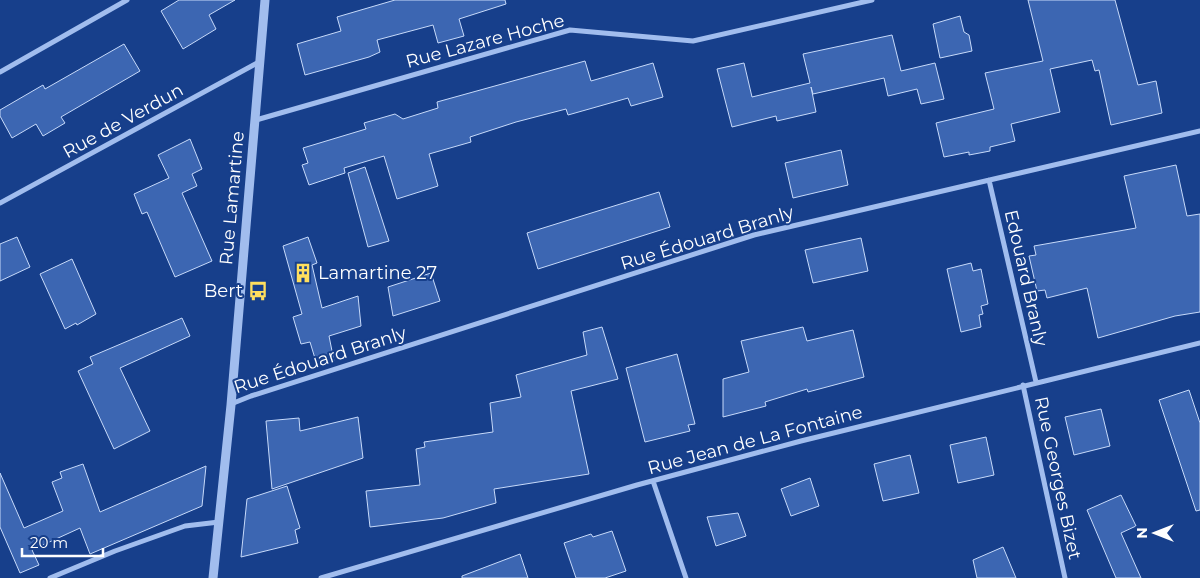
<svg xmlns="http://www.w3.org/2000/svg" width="1200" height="578" font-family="Montserrat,sans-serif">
<rect width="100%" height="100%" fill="#173f8b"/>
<path fill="#3c66b2" stroke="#c7dafa" d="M 179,0 L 235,0 L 209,15 L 216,29 L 183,49 L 161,11 Z
M 395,0 L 505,0 L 506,4 L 459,19 L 464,36 L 438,43 L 433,25 L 377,40 L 380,52 L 369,57 L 305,75 L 297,44 L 341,31 L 337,17 Z
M 1028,0 L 1115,0 L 1138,85 L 1156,81 L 1162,113 L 1111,125 L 1099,70 L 1095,71 L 1092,60 L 1050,69 L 1060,112 L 1011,124 L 1015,141 L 990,147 L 990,151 L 969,155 L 969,152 L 944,157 L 936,123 L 994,109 L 985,73 L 1043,61 Z
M 960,16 L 964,32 L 969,35 L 972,51 L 940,58 L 933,24 Z
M 892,35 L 901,71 L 935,63 L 944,99 L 921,104 L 917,89 L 888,96 L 884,78 L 813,94 L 811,87 L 816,112 L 777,121 L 776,116 L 732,127 L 717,69 L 744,63 L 752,97 L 810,83 L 803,54 Z
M 124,44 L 140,71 L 61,117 L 65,123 L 43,136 L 36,124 L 12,138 L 0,116 L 0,110 L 43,85 L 45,89 Z
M 585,61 L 591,81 L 653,63 L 663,97 L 631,106 L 628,98 L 568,115 L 566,109 L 516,122 L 470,137 L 471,142 L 429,154 L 438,186 L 397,199 L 384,156 L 344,168 L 345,173 L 309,185 L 302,165 L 308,163 L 303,148 L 366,129 L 364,123 L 395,114 L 403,119 L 438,108 L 437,102 Z
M 190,139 L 202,169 L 192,174 L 197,186 L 182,193 L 212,261 L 175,277 L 147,212 L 142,214 L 134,194 L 169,178 L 158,155 Z
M 841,150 L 848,185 L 793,198 L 785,163 Z
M 1176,165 L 1187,216 L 1200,214 L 1200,312 L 1175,316 L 1098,338 L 1087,288 L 1047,298 L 1045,290 L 1037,291 L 1029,256 L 1036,255 L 1034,246 L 1136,228 L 1124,176 Z
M 365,167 L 389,241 L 368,247 L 348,173 Z
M 659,192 L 670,227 L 538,269 L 527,233 Z
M 17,237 L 30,267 L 0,281 L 0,244 Z
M 308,237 L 317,263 L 312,265 L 322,308 L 358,296 L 361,326 L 329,336 L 334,361 L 317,365 L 310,342 L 301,344 L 293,317 L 302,314 L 283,246 Z
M 861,238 L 868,271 L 813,283 L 805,250 Z
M 72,259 L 96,314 L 77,325 L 76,323 L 65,329 L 40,274 Z
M 971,263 L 973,271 L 981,269 L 988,304 L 981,306 L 983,314 L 979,315 L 981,327 L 961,332 L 947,269 Z
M 431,273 L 440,301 L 393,316 L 388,287 Z
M 182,318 L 190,336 L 120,368 L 150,431 L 114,449 L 78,371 L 93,364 L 90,357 Z
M 602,327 L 618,379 L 571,391 L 589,474 L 494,489 L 496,503 L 443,518 L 370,527 L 366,491 L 420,485 L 416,449 L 425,447 L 424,442 L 493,432 L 490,403 L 521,397 L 516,375 L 587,355 L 583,332 Z
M 803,327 L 807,341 L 853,330 L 864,377 L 808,392 L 807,389 L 765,402 L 766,406 L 723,417 L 723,379 L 749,372 L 741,341 Z
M 677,354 L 695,424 L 688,425 L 690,431 L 645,442 L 626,368 Z
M 1189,390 L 1200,423 L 1200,510 L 1196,511 L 1159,400 Z
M 1101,409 L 1110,446 L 1074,455 L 1065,417 Z
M 358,417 L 363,458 L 272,489 L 266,421 L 299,418 L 300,431 Z
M 986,437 L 994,475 L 958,483 L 950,445 Z
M 910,455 L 919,493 L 883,501 L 874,464 Z
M 83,464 L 100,512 L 206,466 L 202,506 L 90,554 L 80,528 L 32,550 L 39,565 L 20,573 L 0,527 L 0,473 L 24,528 L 63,511 L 52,482 L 62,478 L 60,472 Z
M 810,478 L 819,506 L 791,516 L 781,489 Z
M 287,486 L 300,528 L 295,530 L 298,543 L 241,557 L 247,499 Z
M 1121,495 L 1136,526 L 1121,533 L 1141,578 L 1116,578 L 1087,510 Z
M 738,513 L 746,536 L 716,546 L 707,517 Z
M 612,531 L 626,571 L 605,578 L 576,578 L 564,543 L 591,534 L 593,537 Z
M 1003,547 L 1016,578 L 977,578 L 973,560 Z
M 520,554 L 528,578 L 462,578 L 462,576 Z"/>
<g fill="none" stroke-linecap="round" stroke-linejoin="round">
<path stroke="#a1bdee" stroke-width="5" d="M 0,72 L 127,0
M 256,120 L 570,30 L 693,41 L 872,0
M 989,180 L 1036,382
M 0,203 L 259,62
M 1023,385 L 1065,578
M 231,404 L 251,396 L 754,235 L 1200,131
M 653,481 L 686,578
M 50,578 L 115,551 L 185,526 L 219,522
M 321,578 L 637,485 L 801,441 L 1200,343"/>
<path stroke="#a1bdee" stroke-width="9" d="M 213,578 L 231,405 L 265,0"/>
</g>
<defs>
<symbol id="building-bare" viewBox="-9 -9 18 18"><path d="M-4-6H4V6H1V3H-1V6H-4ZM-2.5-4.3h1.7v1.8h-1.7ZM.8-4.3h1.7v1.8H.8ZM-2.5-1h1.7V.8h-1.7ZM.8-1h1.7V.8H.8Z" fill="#ffdf5e" stroke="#173f8b" stroke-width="2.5" paint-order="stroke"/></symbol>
<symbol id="bus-bare" viewBox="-9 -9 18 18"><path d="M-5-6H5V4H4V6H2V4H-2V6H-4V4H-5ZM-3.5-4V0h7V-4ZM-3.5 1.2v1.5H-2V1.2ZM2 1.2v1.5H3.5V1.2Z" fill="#ffdf5e" stroke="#173f8b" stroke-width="2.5" paint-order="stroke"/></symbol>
</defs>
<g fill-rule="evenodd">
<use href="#building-bare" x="289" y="259" width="28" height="28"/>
<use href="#bus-bare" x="244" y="277" width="28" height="28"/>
</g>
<g text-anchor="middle" stroke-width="4" stroke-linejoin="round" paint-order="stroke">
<g font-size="18" fill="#fff" stroke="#173f8b">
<text transform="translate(485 41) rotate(-15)" y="6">Rue Lazare Hoche</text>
<text transform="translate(123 121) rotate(-29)" y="6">Rue de Verdun</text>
<text transform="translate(232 198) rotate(-85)" y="6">Rue Lamartine</text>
<text transform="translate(707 238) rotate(-17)" y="6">Rue Édouard Branly</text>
<text transform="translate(1026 278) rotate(77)" y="6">Edouard Branly</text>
<text transform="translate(320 360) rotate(-18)" y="6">Rue Édouard Branly</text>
<text transform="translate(755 440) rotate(-15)" y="6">Rue Jean de La Fontaine</text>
<text transform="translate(1058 478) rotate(78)" y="6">Rue Georges Bizet</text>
</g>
<g font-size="18" fill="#fff" stroke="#173f8b" text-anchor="start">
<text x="318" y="279">Lamartine 27</text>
<text x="243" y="297" text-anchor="end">Bert</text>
</g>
</g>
<g transform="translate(1155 533) rotate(270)" stroke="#173f8b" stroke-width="4" paint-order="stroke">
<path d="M0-4L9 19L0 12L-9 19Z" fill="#ffffff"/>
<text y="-8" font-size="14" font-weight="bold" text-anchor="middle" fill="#ffffff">N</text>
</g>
<path d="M22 548v8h81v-8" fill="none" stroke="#ffffff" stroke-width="2.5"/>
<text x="30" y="548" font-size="15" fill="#ffffff" stroke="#173f8b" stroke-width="4" paint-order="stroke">20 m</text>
</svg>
